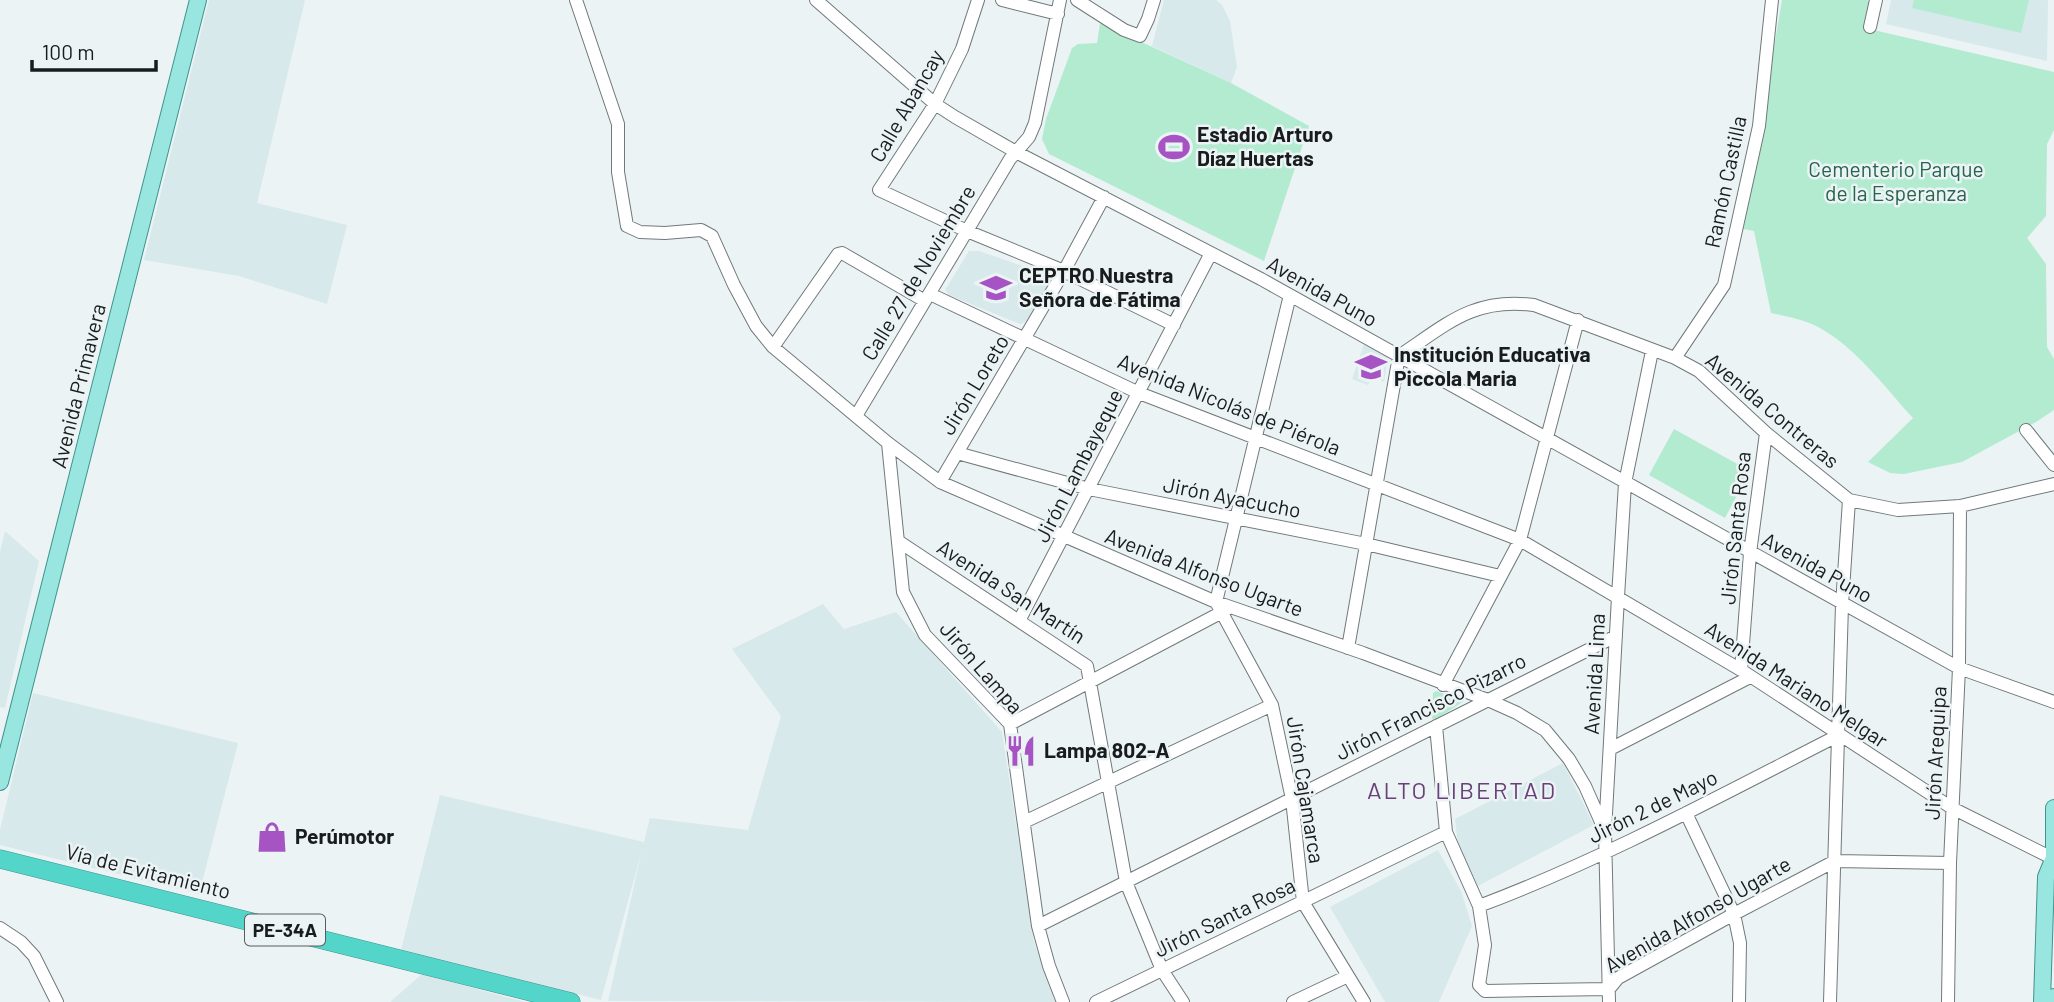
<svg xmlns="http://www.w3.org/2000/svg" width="2054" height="1002" font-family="Barlow,sans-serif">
<rect width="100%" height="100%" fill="#ebf3f5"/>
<path fill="#d7e9eb" d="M 209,0 L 305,0 L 257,203 L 347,225 L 327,304 L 239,276 L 144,260 Z
M 1164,0 L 1216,0 L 1222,5 L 1230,21 L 1237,67 L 1231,83 L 1152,46 Z
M 1891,0 L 2048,0 L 2047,61 L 1886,24 Z
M 969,251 L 979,251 L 1046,274 L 1047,286 L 1029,320 L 1020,324 L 949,295 L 945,290 Z
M 1364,344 L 1388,357 L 1384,382 L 1372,377 L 1368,385 L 1352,379 Z
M 5,531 L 39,561 L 5,708 L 0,707 L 0,552 Z
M 823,604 L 844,629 L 896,612 L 1002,732 L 1034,942 L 1055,1002 L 608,1001 L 642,850 L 601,1000 L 401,950 L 440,795 L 644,842 L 650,818 L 748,830 L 781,716 L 732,649 Z
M 33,693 L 238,743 L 199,894 L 0,845 L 0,830 Z
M 1563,763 L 1594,825 L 1478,886 L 1458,845 L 1455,819 Z
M 1438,850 L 1461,891 L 1472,926 L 1439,1002 L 1385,1002 L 1330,907 Z
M 422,974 L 525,1002 L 390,1002 Z"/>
<path fill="#b3ebd1" d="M 1782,0 L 1867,0 L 1871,2 L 1865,28 L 2054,72 L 2054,130 L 2047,144 L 2046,216 L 2027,238 L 2046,264 L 2047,347 L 2054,359 L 2054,410 L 2036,422 L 1962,462 L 1904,474 L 1890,473 L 1868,462 L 1913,418 C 1887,390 1861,354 1828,333 C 1812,321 1791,317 1771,313 L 1754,231 L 1743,229 Z
M 1914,0 L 2029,0 L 2021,33 L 1912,8 Z
M 1100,23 L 1231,83 L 1309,126 L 1264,261 L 1049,154 L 1042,139 L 1046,119 L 1072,48 L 1078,44 L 1097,43 Z
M 1674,429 L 1750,471 L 1725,518 L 1649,475 Z
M 1436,691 L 1464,701 L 1435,720 L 1432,718 L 1433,693 Z"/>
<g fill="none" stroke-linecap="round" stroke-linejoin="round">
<defs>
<path id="minor" d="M 576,0 L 618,124 L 618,172 L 627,226 L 640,232 L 665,233 L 701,230 L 712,236 L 734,285 L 756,326 L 773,347 L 888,443 L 940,482 L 1216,602 L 1363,653 L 1488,700 L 1517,713 L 1545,730 L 1569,759 L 1585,786 L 1605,831
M 816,0 L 935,104 L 955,117 L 1016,152 L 1261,279 L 1959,668 L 2054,702
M 978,0 L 962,49 L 935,104 L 879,190 L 967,231 L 1064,271 L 1174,325
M 1002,0 L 1058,14
M 1077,0 L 1124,30 L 1140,36 L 1148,19 L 1154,0
M 1870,27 L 1876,0
M 930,294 L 1139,393 L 1520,540 L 1741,670 L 1952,808 L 2054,859
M 1290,295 L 1216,602 L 1272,705 L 1292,799 L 1303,902 L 1364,1002
M 773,347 L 838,254 L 842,253 L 925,301
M 1675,358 L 1724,285 L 1759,126 L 1772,0
M 856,416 L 1010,159 L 1029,137 L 1035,123 L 1060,0
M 2026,430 L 2054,465
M 888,443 L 903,592 L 925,635 L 1010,724 L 1038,926 L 1049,966 L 1063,1002
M 957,453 L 1089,489 L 1366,544 L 1500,576
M 940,482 L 1064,271 L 1104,197
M 898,541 L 1087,666 L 1126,882 L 1162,970 L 1183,1002
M 1019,621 L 1211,253
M 1348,648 L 1399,356 C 1446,325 1473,297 1534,305 L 1675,358 L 1699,371 L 1766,433 L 1849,500 L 1898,510 L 1960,506 L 2054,484
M 1741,670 L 1750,553 L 1766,433
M 1443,685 L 1520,540 L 1578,320
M 1010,724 L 1226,610
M 1436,726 L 1446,832 L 1479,906 L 1485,945 L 1479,985 L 1485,991 L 1609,989 L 1618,978 L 1734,914 L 1835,861 L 1950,863
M 1610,749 L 1750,677
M 1686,813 L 1734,914 L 1740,943 L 1739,1002
M 1024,822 L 1272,705
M 1479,906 C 1604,859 1721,795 1839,735
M 1038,926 L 1616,636
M 0,928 L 21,942 L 34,956 L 57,1002
M 1096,1002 L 1446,832
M 1293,1002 L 1348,976
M 1609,1002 L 1605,832 L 1618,597 L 1625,483 L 1652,351
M 1830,1002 L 1842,605 L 1849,500
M 1948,1002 L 1950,863 L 1959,668 L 1960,506"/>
<path id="major" d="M 0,782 L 198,0
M 2054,808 L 2054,863
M 2042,1002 L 2046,877 L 2053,860
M 2054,1002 L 2054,997"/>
<path id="highway" d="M 0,859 L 571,1002"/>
</defs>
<use href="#minor" stroke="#71797a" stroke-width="14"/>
<use href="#major" stroke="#3f948c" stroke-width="18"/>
<use href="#highway" stroke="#3f948c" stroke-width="19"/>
<use href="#minor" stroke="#fff" stroke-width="12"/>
<use href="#major" stroke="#98e6df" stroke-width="16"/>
<use href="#highway" stroke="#54d5c9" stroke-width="18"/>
</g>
<defs>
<symbol id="stadium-bare" viewBox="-9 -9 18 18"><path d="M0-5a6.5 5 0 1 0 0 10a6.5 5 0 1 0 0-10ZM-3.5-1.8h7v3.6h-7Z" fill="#a654c3" stroke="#ebf3f5" stroke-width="2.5" paint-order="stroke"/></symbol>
<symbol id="university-bare" viewBox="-9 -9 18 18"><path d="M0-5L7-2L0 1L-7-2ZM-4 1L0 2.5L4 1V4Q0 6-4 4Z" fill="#a654c3" stroke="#ebf3f5" stroke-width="2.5" paint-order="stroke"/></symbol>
<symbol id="school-bare" viewBox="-9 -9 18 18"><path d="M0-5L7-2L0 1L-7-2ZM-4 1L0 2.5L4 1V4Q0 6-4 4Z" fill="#a654c3" stroke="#ebf3f5" stroke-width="2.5" paint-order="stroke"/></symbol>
<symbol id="restaurant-bare" viewBox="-9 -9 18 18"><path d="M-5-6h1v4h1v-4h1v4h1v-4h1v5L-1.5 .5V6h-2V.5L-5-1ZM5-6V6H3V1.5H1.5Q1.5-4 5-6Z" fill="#a654c3" stroke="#ebf3f5" stroke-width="2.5" paint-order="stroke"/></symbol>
<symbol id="shop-bare" viewBox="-9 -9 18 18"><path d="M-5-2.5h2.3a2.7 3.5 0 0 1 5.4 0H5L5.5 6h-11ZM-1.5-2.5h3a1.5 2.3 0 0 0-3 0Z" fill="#a654c3" stroke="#ebf3f5" stroke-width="2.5" paint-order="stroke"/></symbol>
</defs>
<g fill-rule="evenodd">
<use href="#stadium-bare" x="1152" y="125" width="44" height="44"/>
<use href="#university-bare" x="974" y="266" width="44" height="44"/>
<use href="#school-bare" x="1349" y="345" width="44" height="44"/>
<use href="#restaurant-bare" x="999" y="729" width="44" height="44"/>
<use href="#shop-bare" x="250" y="815" width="44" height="44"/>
</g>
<g text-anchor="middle" stroke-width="5" stroke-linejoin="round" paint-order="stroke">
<rect fill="#ebf3f5" stroke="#585c5d" stroke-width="2" x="245" y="914.5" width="80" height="31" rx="5"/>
<g font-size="19" font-weight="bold" fill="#191c1c">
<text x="285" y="937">PE-34A</text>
</g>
<g font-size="21" fill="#191c1c" stroke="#ebf3f5">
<text transform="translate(907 106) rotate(-60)" y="7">Calle Abancay</text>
<text transform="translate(1726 182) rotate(-78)" y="7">Ramón Castilla</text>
<text transform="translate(919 273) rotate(-59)" y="7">Calle 27 de Noviembre</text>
<text transform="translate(1322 292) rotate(29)" y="7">Avenida Puno</text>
<text transform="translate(975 385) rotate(-59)" y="7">Jirón Loreto</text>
<text transform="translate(79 386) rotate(-76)" y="7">Avenida Primavera</text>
<text transform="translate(1229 405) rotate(22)" y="7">Avenida Nicolás de Piérola</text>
<text transform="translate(1772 411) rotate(40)" y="7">Avenida Contreras</text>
<text transform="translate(1079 466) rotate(-63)" y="7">Jirón Lambayeque</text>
<text transform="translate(1232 498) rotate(11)" y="7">Jirón Ayacucho</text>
<text transform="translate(1736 528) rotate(-84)" y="7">Jirón Santa Rosa</text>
<text transform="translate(1817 568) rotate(29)" y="7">Avenida Puno</text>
<text transform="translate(1204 573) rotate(21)" y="7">Avenida Alfonso Ugarte</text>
<text transform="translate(1011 592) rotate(33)" y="7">Avenida San Martín</text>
<text transform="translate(981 668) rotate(49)" y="7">Jirón Lampa</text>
<text transform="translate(1595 674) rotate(-87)" y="7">Avenida Lima</text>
<text transform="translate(1796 685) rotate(33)" y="7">Avenida Mariano Melgar</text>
<text transform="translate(1431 707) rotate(-27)" y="7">Jirón Francisco Pizarro</text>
<text transform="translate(1936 753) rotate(-87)" y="7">Jirón Arequipa</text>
<text transform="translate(1305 790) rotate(81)" y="7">Jirón Cajamarca</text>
<text transform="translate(1653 807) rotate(-26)" y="7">Jirón 2 de Mayo</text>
<text transform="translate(148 872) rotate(14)" y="7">Vía de Evitamiento</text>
<text transform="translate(1698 915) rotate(-30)" y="7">Avenida Alfonso Ugarte</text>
<text transform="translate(1225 918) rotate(-26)" y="7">Jirón Santa Rosa</text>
</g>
<g font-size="21" font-weight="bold" fill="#191c1c" stroke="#ebf3f5" text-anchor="start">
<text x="1197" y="142">Estadio Arturo<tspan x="1197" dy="24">Díaz Huertas</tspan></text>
<text x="1019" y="283">CEPTRO Nuestra<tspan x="1019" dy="24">Señora de Fátima</tspan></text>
<text x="1394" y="362">Institución Educativa<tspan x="1394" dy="24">Piccola Maria</tspan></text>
<text x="1044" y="758">Lampa 802-A</text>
<text x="295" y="844">Perúmotor</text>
</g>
<g font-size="21" fill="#26644c" stroke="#ebf3f5">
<text x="1896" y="177">Cementerio Parque<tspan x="1896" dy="24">de la Esperanza</tspan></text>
</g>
<g font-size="24" letter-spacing="2" fill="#694078" stroke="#ebf3f5">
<text x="1462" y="799">ALTO LIBERTAD</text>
</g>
</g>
<path d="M32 60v10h124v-10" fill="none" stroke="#191c1c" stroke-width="3.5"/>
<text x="42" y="60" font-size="21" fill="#191c1c" stroke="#ebf3f5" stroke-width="5" paint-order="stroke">100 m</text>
</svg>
